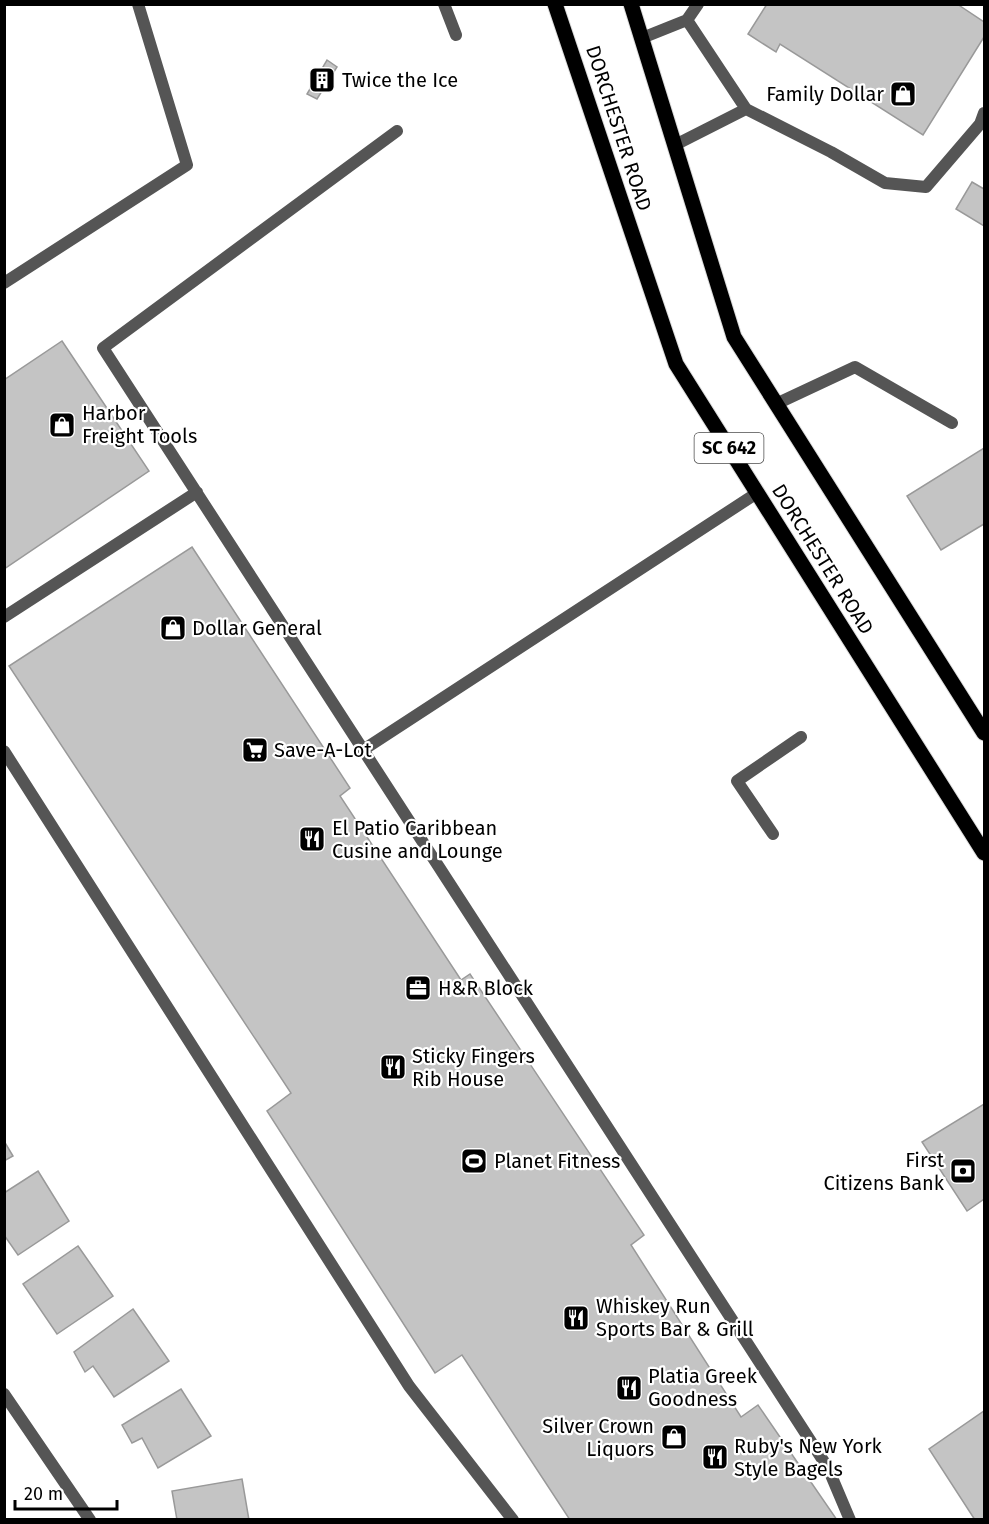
<svg xmlns="http://www.w3.org/2000/svg" width="989" height="1524" font-family="'Fira Sans',sans-serif">
<rect width="100%" height="100%" fill="#fff"/>
<path fill="#c4c4c4" stroke="#999" stroke-width="1.5" d="M 767,4 L 957,4 L 984,22 L 984,37 L 923,135 L 780,44 L 776,52 L 748,34 Z
M 327,60 L 337,67 L 317,99 L 307,94 Z
M 972,182 L 984,189 L 984,226 L 956,209 Z
M 62,341 L 149,471 L 4,569 L 4,380 Z
M 984,448 L 984,524 L 941,550 L 907,496 Z
M 192,547 L 350,788 L 340,796 L 461,980 L 470,974 L 644,1235 L 631,1245 L 741,1417 L 758,1405 L 837,1520 L 570,1520 L 462,1355 L 435,1373 L 267,1111 L 291,1093 L 9,666 Z
M 984,1104 L 984,1199 L 967,1211 L 922,1142 Z
M 4,1141 L 13,1156 L 4,1161 Z
M 38,1171 L 69,1221 L 18,1255 L 4,1235 L 4,1193 Z
M 78,1246 L 113,1296 L 57,1334 L 23,1284 Z
M 133,1309 L 169,1361 L 114,1397 L 93,1366 L 85,1372 L 74,1352 Z
M 181,1389 L 211,1436 L 158,1468 L 142,1438 L 132,1443 L 122,1425 Z
M 984,1411 L 984,1520 L 975,1520 L 929,1449 Z
M 242,1479 L 249,1520 L 177,1520 L 172,1491 Z"/>
<g fill="none" stroke-linecap="round" stroke-linejoin="round">
<defs>
<path id="primary" d="M 555,4 L 676,364 L 984,853
M 631,4 L 734,337 L 984,733"/>
</defs>
<use href="#primary" stroke="#dbdbdb" stroke-width="17"/>
<path stroke="#555" stroke-width="12" d="M 444,4 L 456,35
M 687,20 L 746,109 L 831,152 L 885,183 L 926,187 L 980,124 L 984,113
M 642,38 L 687,20 L 698,4
M 397,131 L 103,348 L 828,1468 L 850,1520
M 675,145 L 746,109
M 776,404 L 855,367 L 952,423
M 4,617 L 197,492
M 363,750 L 757,493
M 4,751 L 409,1386 L 513,1520
M 773,834 L 737,781 L 801,737"/>
<path stroke="#555" stroke-width="12" d="M 4,283 L 187,165 L 138,4
M 4,1394 L 90,1520"/>
<use href="#primary" stroke="#000" stroke-width="15"/>
</g>
<defs>
<symbol id="building-square" viewBox="-11 -11 22 22"><rect x="-9" y="-9" width="18" height="18" rx="4" fill="#000" stroke="#fff"/><path d="M-4-6H4V6H1V3H-1V6H-4ZM-2.5-4.3h1.7v1.8h-1.7ZM.8-4.3h1.7v1.8H.8ZM-2.5-1h1.7V.8h-1.7ZM.8-1h1.7V.8H.8Z" fill="#fff"/></symbol>
<symbol id="shop-square" viewBox="-11 -11 22 22"><rect x="-9" y="-9" width="18" height="18" rx="4" fill="#000" stroke="#fff"/><path d="M-5-2.5h2.3a2.7 3.5 0 0 1 5.4 0H5L5.5 6h-11ZM-1.5-2.5h3a1.5 2.3 0 0 0-3 0Z" fill="#fff"/></symbol>
<symbol id="supermarket-square" viewBox="-11 -11 22 22"><rect x="-9" y="-9" width="18" height="18" rx="4" fill="#000" stroke="#fff"/><path d="M-6-5.5h2.5l.6 2H6L4.5 2H-2.5L-4.4-4H-6ZM-1.5 3.2a1.3 1.3 0 1 0 .1 0ZM3 3.2a1.3 1.3 0 1 0 .1 0Z" fill="#fff"/></symbol>
<symbol id="restaurant-square" viewBox="-11 -11 22 22"><rect x="-9" y="-9" width="18" height="18" rx="4" fill="#000" stroke="#fff"/><path d="M-5-6h1v4h1v-4h1v4h1v-4h1v5L-1.5 .5V6h-2V.5L-5-1ZM5-6V6H3V1.5H1.5Q1.5-4 5-6Z" fill="#fff"/></symbol>
<symbol id="office-square" viewBox="-11 -11 22 22"><rect x="-9" y="-9" width="18" height="18" rx="4" fill="#000" stroke="#fff"/><path d="M-6-3h4V-5.5h4V-3h4V5H-6ZM-1-4.5V-3h2v-1.5ZM-6 0V1H6V0Z" fill="#fff"/></symbol>
<symbol id="stadium-square" viewBox="-11 -11 22 22"><rect x="-9" y="-9" width="18" height="18" rx="4" fill="#000" stroke="#fff"/><path d="M0-5a6.5 5 0 1 0 0 10a6.5 5 0 1 0 0-10ZM-3.5-1.8h7v3.6h-7Z" fill="#fff"/></symbol>
<symbol id="bank-square" viewBox="-11 -11 22 22"><rect x="-9" y="-9" width="18" height="18" rx="4" fill="#000" stroke="#fff"/><path d="M-6-4H6V4H-6ZM0-2.3a2.3 2.3 0 1 0 0 4.6a2.3 2.3 0 1 0 0-4.6Z" fill="#fff"/></symbol>
</defs>
<g fill-rule="evenodd">
<use href="#building-square" x="307" y="65" width="30" height="30"/>
<use href="#shop-square" x="888" y="79" width="30" height="30"/>
<use href="#shop-square" x="47" y="410" width="30" height="30"/>
<use href="#shop-square" x="158" y="613" width="30" height="30"/>
<use href="#supermarket-square" x="240" y="735" width="30" height="30"/>
<use href="#restaurant-square" x="297" y="824" width="30" height="30"/>
<use href="#office-square" x="403" y="973" width="30" height="30"/>
<use href="#restaurant-square" x="378" y="1052" width="30" height="30"/>
<use href="#stadium-square" x="459" y="1146" width="30" height="30"/>
<use href="#bank-square" x="948" y="1156" width="30" height="30"/>
<use href="#restaurant-square" x="561" y="1303" width="30" height="30"/>
<use href="#restaurant-square" x="614" y="1373" width="30" height="30"/>
<use href="#shop-square" x="659" y="1422" width="30" height="30"/>
<use href="#restaurant-square" x="700" y="1442" width="30" height="30"/>
</g>
<g text-anchor="middle" stroke-width="4.5" stroke-linejoin="round" paint-order="stroke">
<rect fill="#fff" stroke="#4c4c4c" stroke-width="1.5" x="694.5" y="433" width="69" height="30" rx="4.5"/>
<g font-size="18" font-weight="bold" fill="#000">
<text x="729" y="454">SC 642</text>
</g>
<g font-size="20" fill="#000" stroke="#fff" text-anchor="start">
<text x="342" y="87">Twice the Ice</text>
<text x="884" y="101" text-anchor="end">Family Dollar</text>
<text x="82" y="420">Harbor<tspan x="82" dy="23">Freight Tools</tspan></text>
<text x="192" y="635">Dollar General</text>
<text x="274" y="757">Save-A-Lot</text>
<text x="332" y="835">El Patio Caribbean<tspan x="332" dy="23">Cusine and Lounge</tspan></text>
<text x="438" y="995">H&amp;R Block</text>
<text x="412" y="1063">Sticky Fingers<tspan x="412" dy="23">Rib House</tspan></text>
<text x="944" y="1167" text-anchor="end">First<tspan x="944" dy="23">Citizens Bank</tspan></text>
<text x="494" y="1168">Planet Fitness</text>
<text x="596" y="1313">Whiskey Run<tspan x="596" dy="23">Sports Bar &amp; Grill</tspan></text>
<text x="648" y="1383">Platia Greek<tspan x="648" dy="23">Goodness</tspan></text>
<text x="654" y="1433" text-anchor="end">Silver Crown<tspan x="654" dy="23">Liquors</tspan></text>
<text x="734" y="1453">Ruby's New York<tspan x="734" dy="23">Style Bagels</tspan></text>
</g>
<g font-size="20" fill="#000" stroke="#fff">
<text transform="translate(619 128) rotate(72)" y="7">DORCHESTER ROAD</text>
<text transform="translate(823 559) rotate(58)" y="7">DORCHESTER ROAD</text>
</g>
</g>
<rect width="989" height="1524" fill="none" stroke="#000000" stroke-width="12"/>
<path d="M15 1500v9h102v-9" fill="none" stroke="#000000" stroke-width="3"/>
<text x="24" y="1500" font-size="18" fill="#000000" stroke="#ffffff" stroke-width="4.5" paint-order="stroke">20 m</text>
</svg>
